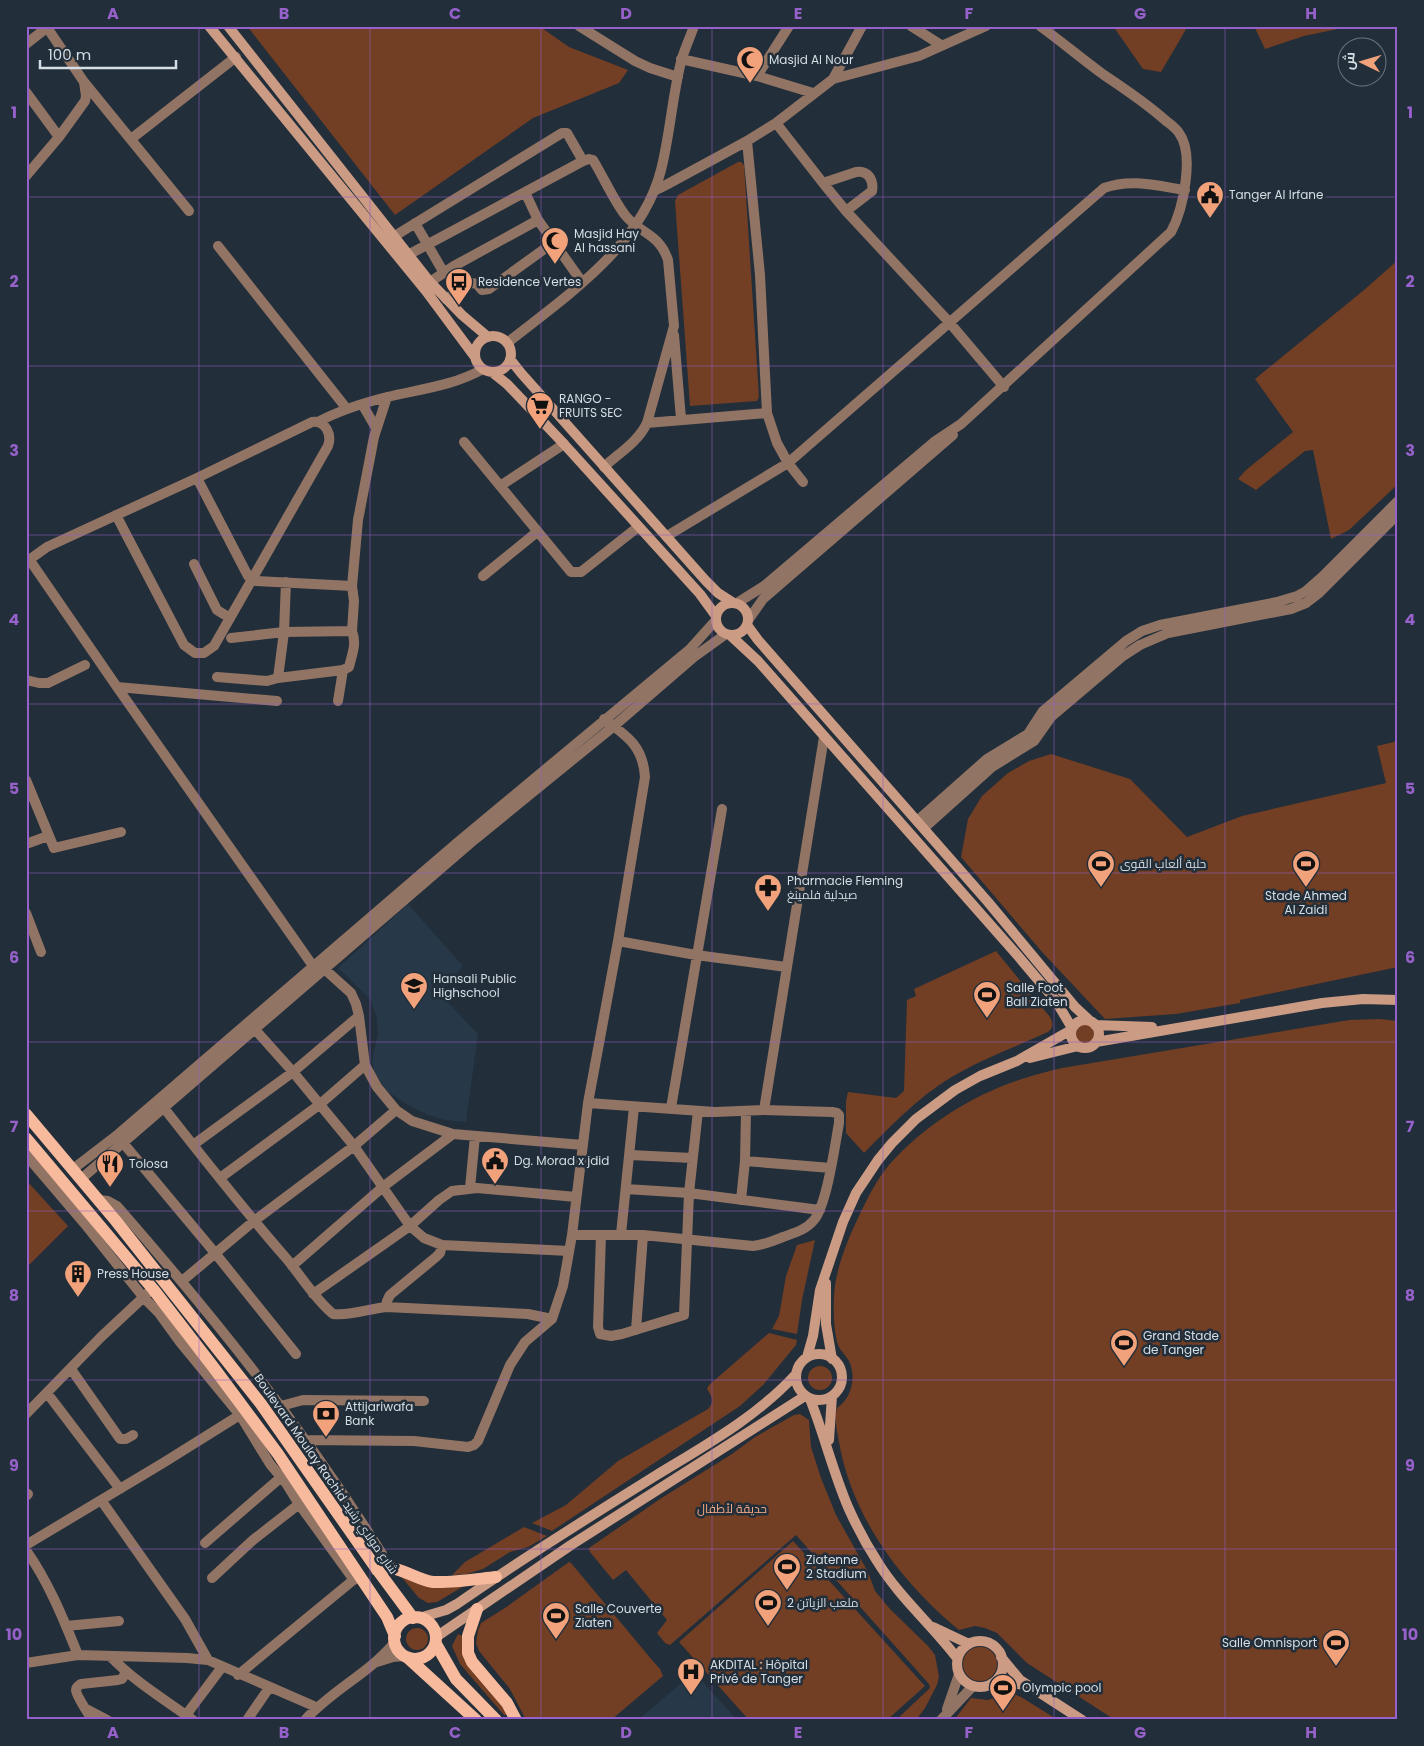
<svg xmlns="http://www.w3.org/2000/svg" width="1424" height="1746" font-family="Poppins,Cairo,sans-serif">
<rect width="100%" height="100%" fill="#222e39"/>
<path fill="#273848" d="M 408,904 L 463,966 L 439,993 L 478,1034 L 466,1122 L 446,1120 L 428,1115 L 408,1105 L 388,1092 L 378,1080 L 374,1070 L 372,1061 L 378,1034 L 377,1018 L 371,1002 L 366,995 L 338,968 Z
M 694,1672 L 737,1720 L 638,1720 Z"/>
<path fill="#723e24" d="M 247,26 L 539,26 L 569,47 L 628,70 L 619,83 L 533,118 L 395,215 Z
M 1113,26 L 1188,26 L 1161,72 L 1143,69 Z
M 1254,26 L 1352,26 L 1304,36 L 1265,49 Z
M 738,162 L 741,162 L 744,165 L 759,397 L 757,401 L 690,406 L 675,201 L 678,195 Z
M 1398,260 L 1398,484 L 1349,530 L 1331,539 L 1313,450 L 1305,451 L 1256,490 L 1238,479 L 1246,470 L 1293,432 L 1255,379 L 1364,290 Z
M 1398,741 L 1398,967 L 1240,1000 L 1240,1003 L 1176,1014 L 1105,1019 L 1043,953 L 961,857 L 968,819 L 982,796 L 1008,773 L 1029,761 L 1051,754 L 1130,779 L 1187,837 L 1242,816 L 1386,783 L 1377,746 Z
M 996,951 L 1050,1017 C 1053,1023 1054,1027 1048,1032 C 1018,1046 986,1057 957,1074 C 921,1094 893,1124 864,1153 L 846,1133 L 846,1101 L 848,1092 L 896,1098 L 904,1091 L 907,1000 L 916,996 L 914,989 Z
M 1380,1019 L 1398,1021 L 1398,1720 L 1115,1720 L 1027,1663 L 997,1633 L 985,1628 L 975,1626 L 959,1630 C 902,1583 852,1518 839,1442 C 837,1431 834,1420 837,1408 C 851,1399 857,1377 849,1361 C 845,1354 839,1350 837,1342 C 833,1325 833,1303 835,1285 C 839,1261 849,1236 860,1214 C 868,1197 877,1179 889,1165 C 924,1125 974,1094 1025,1078 C 1037,1074 1049,1071 1062,1068 L 1349,1020 Z
M1075 1034a10 10 0 1 1 20 0a10 10 0 1 1-20 0Z
M 26,1180 L 68,1226 L 26,1268 Z
M 815,1240 L 802,1300 L 797,1334 L 772,1329 L 779,1316 L 786,1276 L 797,1245 Z
M 769,1333 L 797,1340 L 796,1345 L 763,1385 L 740,1406 L 552,1531 L 532,1523 L 566,1505 L 618,1461 L 708,1409 C 715,1401 712,1397 707,1389 L 709,1385 Z
M808 1378a12 12 0 1 1 24 0a12 12 0 1 1-24 0Z
M 800,1414 L 809,1420 L 811,1447 L 821,1478 L 836,1515 L 868,1572 L 875,1591 L 890,1609 L 928,1646 L 935,1655 L 939,1677 L 937,1685 L 925,1708 L 916,1720 L 896,1720 L 930,1688 L 929,1684 L 796,1535 L 670,1645 L 665,1643 L 657,1633 L 667,1620 L 626,1570 L 613,1580 L 590,1552 L 589,1548 L 660,1499 L 732,1454 L 755,1437 L 794,1415 Z
M 524,1527 L 547,1536 L 528,1547 L 510,1552 L 483,1569 L 467,1574 L 452,1575 L 465,1562 Z
M 793,1541 L 925,1686 L 887,1720 L 749,1720 L 679,1642 Z
M 569,1562 L 571,1563 L 652,1660 L 660,1669 L 663,1676 L 611,1720 L 526,1720 L 510,1689 L 479,1651 L 476,1643 L 478,1631 L 481,1623 L 505,1608 Z
M 399,1574 L 464,1586 L 437,1602 L 428,1603 L 419,1598 Z
M406 1639a11 11 0 1 1 22 0a11 11 0 1 1-22 0Z
M 458,1634 L 462,1636 L 509,1711 L 507,1715 L 504,1715 L 460,1664 L 452,1646 Z
M963 1664a17 17 0 1 1 34 0a17 17 0 1 1-34 0Z
M 1009,1692 L 1021,1697 L 1058,1720 L 954,1720 L 971,1698 L 988,1700 Z"/>
<g fill="none" stroke-linecap="round" stroke-linejoin="round">
<path stroke="#927465" stroke-width="10" d="M 579,26 L 635,61 L 650,68 L 678,77
M 911,26 L 941,45
M 26,44 L 49,26
M 681,59 L 757,76 L 813,93
M 757,76 L 789,26
M 833,79 L 862,26
M 84,82 L 189,211
M 26,92 L 59,137
M 776,123 L 823,183 L 856,172 C 868,170 874,180 872,191 L 846,211
M 131,139 L 236,57
M 747,141 L 760,275 L 767,413 L 777,443 L 788,463 L 803,482
M 26,176 L 59,137 L 85,101 L 86,96 L 84,82 L 46,26
M 823,183 L 846,211 L 949,322 L 1004,387
M 654,191 L 666,185 L 747,141 L 776,123 L 833,79 L 919,56 L 986,26
M 525,192 L 538,220 L 582,282
M 415,223 L 444,273
M 393,237 L 562,133 L 567,133 L 583,161
M 218,246 L 347,409
M 408,255 L 583,161 L 589,159 L 593,160 C 604,178 613,199 625,215 C 640,234 659,233 668,260 L 674,326 L 647,423 C 638,442 619,453 604,467
M 454,266 L 466,284
M 430,282 L 454,266 L 538,220
M 446,299 C 455,293 466,280 477,284 L 482,290 L 489,289 L 554,242
M 674,335 L 681,419
M 507,343 C 565,297 642,246 661,170 C 670,135 672,98 681,62 C 684,50 690,38 694,26
M 362,404 L 376,428
M 318,422 C 340,410 363,403 387,397 C 420,389 453,386 483,369
M 647,423 L 767,413
M 464,442 L 571,572 L 581,572 L 638,527
M 197,478 L 248,576 L 256,581 L 352,586
M 500,486 L 564,444
M 667,536 L 788,463 L 1104,188 C 1131,178 1158,186 1185,190
M 29,559 L 117,687 L 313,966
M 26,562 L 47,547 L 197,478 L 312,422 C 326,420 332,435 328,446 L 214,646 L 204,653 L 195,653 L 184,645 L 116,515
M 194,564 L 217,610 L 230,618
M 483,576 L 537,532
M 737,603 L 764,586 L 934,442 L 961,424 L 1171,232 C 1183,210 1195,154 1179,133 C 1176,128 1170,124 1165,120 C 1146,103 1125,89 1104,75 C 1082,59 1062,42 1040,26
M 749,619 L 763,599 L 953,435
M 231,638 L 284,632 L 352,631 L 354,601 L 352,586 L 358,520 L 374,437 L 387,397
M 217,677 L 267,681 L 278,678 L 284,632 L 286,582
M 278,678 L 343,670
M 26,680 L 39,683 L 48,683 L 85,665
M 117,687 L 277,701
M 338,701 L 343,670 L 349,667 C 352,654 357,644 352,631
M 26,780 L 54,848 L 121,832
M 917,821 L 987,759 L 1028,734 L 1043,711 L 1126,641 L 1142,631 L 1160,625 L 1277,602 L 1297,596 L 1306,591 L 1322,577 L 1398,501
M 924,828 L 992,767 L 1034,741 L 1051,717 L 1123,656 L 1140,645 L 1168,633 L 1291,609 L 1306,603 L 1319,593 L 1398,514
M 26,844 L 48,836
M 26,913 L 41,952
M 618,941 L 696,955 L 786,967
M 320,965 L 351,993 L 356,1004 L 359,1016 L 365,1065 L 377,1087 L 396,1110 L 412,1121 L 453,1134 L 583,1145
M 251,1025 L 293,1072 L 354,1146 L 410,1226 L 424,1238 L 442,1245 L 569,1251
M 160,1103 C 201,1155 242,1208 286,1258 C 302,1277 314,1298 333,1314 C 351,1316 368,1309 386,1307 L 528,1314 L 552,1319
M 671,1108 L 722,809
M 764,1110 L 824,737
M 119,1138 L 215,1253 L 296,1354
M 193,1145 L 293,1072 L 359,1016
M 26,1155 L 84,1223 L 144,1298 L 159,1313 L 180,1342 L 240,1415 L 270,1464 L 286,1483 L 299,1504 L 354,1580
M 630,1155 L 692,1158
M 745,1161 L 831,1168
M 73,1169 L 116,1136 L 458,842 L 690,649 L 716,620
M 220,1178 L 319,1105 L 365,1065
M 81,1179 L 474,840 L 614,726 L 694,657 L 726,634
M 470,1188 L 475,1136
M 626,1189 L 689,1193 L 820,1210
M 99,1200 L 108,1201 L 117,1206 C 213,1316 305,1430 382,1554 L 382,1563 L 376,1568
M 741,1200 L 745,1161 L 746,1111
M 621,1234 L 634,1107
M 572,1235 L 643,1235 L 753,1246 C 764,1245 773,1241 783,1237 C 794,1233 806,1230 814,1220 C 827,1204 835,1145 839,1123 L 839,1115 L 837,1113 L 832,1112 L 764,1110 L 715,1112 L 588,1103
M 601,1235 L 598,1327 L 600,1334 L 611,1336 L 622,1334 L 684,1315 L 689,1193 L 698,1111
M 292,1266 L 384,1186 L 453,1134
M 182,1281 L 254,1221 L 354,1146 L 396,1110
M 313,1294 L 410,1226 L 439,1200 L 452,1191 L 477,1188 L 576,1197
M 386,1307 L 387,1301 L 390,1295 L 436,1257 L 440,1253 L 442,1245
M 636,1330 L 643,1235
M 71,1369 L 120,1439 L 126,1439 L 133,1435
M 47,1393 L 120,1489
M 281,1406 L 303,1400 L 424,1401
M 26,1414 L 101,1337 L 148,1293
M 305,1440 L 414,1441 L 468,1447 L 474,1445 L 478,1441 L 510,1365 L 525,1342 L 552,1319 L 563,1286 L 572,1235 L 588,1103 L 618,941 L 645,777 C 643,746 627,736 604,719
M 26,1496 L 28,1494
M 101,1500 L 185,1619 L 208,1660
M 205,1543 L 286,1473
M 26,1545 L 163,1463 L 243,1413
M 26,1550 C 49,1583 63,1618 78,1655
M 212,1578 L 253,1540 L 303,1501
M 66,1626 L 119,1621
M 110,1656 C 135,1682 164,1699 193,1720
M 377,1662 L 393,1657 L 405,1656
M 26,1663 L 78,1655 L 187,1658 L 208,1660 L 316,1707
M 238,1675 L 357,1577
M 86,1709 L 107,1720
M 947,1709 L 959,1674
M 186,1715 L 222,1667
M 92,1720 C 89,1714 76,1696 76,1690 C 76,1687 78,1686 81,1684 L 118,1680 L 122,1679 L 126,1672
M 247,1720 L 269,1688
M 305,1720 C 332,1690 370,1673 395,1642
M 941,1720 L 973,1686"/>
<path stroke="#cb9b84" stroke-width="10" d="M 209,26 L 426,291 L 475,357
M 228,26 L 430,282 L 462,315 L 488,337
M475 354a18 18 0 1 1 36 0a18 18 0 1 1-36 0Z
M 510,359 L 521,373 L 706,581 L 718,593 L 732,602
M 492,372 L 507,384 L 564,444 L 700,594 L 716,616
M716 619a16 16 0 1 1 32 0a16 16 0 1 1-32 0Z
M 747,625 L 758,640 L 988,902 L 1075,1007 L 1089,1020
M 730,635 L 758,661 L 1018,956 L 1056,1001 L 1072,1028
M1071 1034a14 14 0 1 1 28 0a14 14 0 1 1-28 0Z
M 1095,1025 L 1152,1027
M 1096,1042 L 1322,1003 L 1363,999 L 1398,1000
M 1030,1058 L 1078,1046
M 826,1283 L 826,1324 L 832,1359
M796 1377a23 23 0 1 1 46 0a23 23 0 1 1-46 0Z
M 807,1357 L 813,1336 L 820,1290 L 843,1222 L 856,1193 L 878,1160 L 892,1143 L 916,1119 L 955,1090 L 980,1076 L 1017,1061 L 1071,1030
M 810,1399 C 824,1434 833,1472 848,1507 C 856,1525 866,1544 877,1561 C 899,1597 932,1625 957,1658
M 829,1440 L 832,1396
M 419,1618 L 446,1610 L 457,1604 C 521,1559 588,1518 655,1476 C 704,1446 757,1417 796,1374
M 933,1627 L 969,1644
M 436,1637 L 571,1545 L 805,1396
M957 1664a23 23 0 1 1 46 0a23 23 0 1 1-46 0Z
M 1001,1657 L 1020,1680 L 1082,1720
M 991,1684 L 1006,1682 L 1025,1685"/>
<path stroke="#f8ba9c" stroke-width="12" d="M 26,1114 L 116,1221 L 261,1404 L 376,1568 L 413,1618
M 26,1138 L 153,1289 L 214,1368 L 278,1454 L 387,1617 L 395,1636
M 377,1570 C 395,1562 416,1580 433,1582 C 452,1583 477,1579 496,1577
M 477,1609 L 468,1636 L 468,1653 L 472,1662 L 507,1703 L 516,1720
M394 1638a21 21 0 1 1 42 0a21 21 0 1 1-42 0Z
M 436,1644 L 456,1679 L 496,1720
M 407,1657 L 476,1720"/>
</g>
<path fill="none" stroke="#9661ca" stroke-width="1" stroke-opacity="0.55" d="M 199,26 L 199,1720M 370,26 L 370,1720M 541,26 L 541,1720M 712,26 L 712,1720M 883,26 L 883,1720M 1054,26 L 1054,1720M 1225,26 L 1225,1720M 26,197 L 1398,197M 26,366 L 1398,366M 26,535 L 1398,535M 26,704 L 1398,704M 26,873 L 1398,873M 26,1042 L 1398,1042M 26,1211 L 1398,1211M 26,1380 L 1398,1380M 26,1549 L 1398,1549"/>
<defs>
<symbol id="mosque-pin" viewBox="-11 -11 22 30"><path d="M0 17L-7.5 6A9.5 9.5 0 1 1 7.5 6Z" fill="#f1a27b" stroke="#222e39"/><path d="M3.5-4.9A6 6 0 1 0 3.5 4.9A5 5 0 1 1 3.5-4.9Z" fill="#111"/></symbol>
<symbol id="civic-pin" viewBox="-11 -11 22 30"><path d="M0 17L-7.5 6A9.5 9.5 0 1 1 7.5 6Z" fill="#f1a27b" stroke="#222e39"/><path d="M-.6-6.5H3V-4.5H.6V-3L4-1V1h2V6H-6V1h2V-1L-.6-3ZM-1.2 2.5V6h2.4V2.5Z" fill="#111"/></symbol>
<symbol id="bus-pin" viewBox="-11 -11 22 30"><path d="M0 17L-7.5 6A9.5 9.5 0 1 1 7.5 6Z" fill="#f1a27b" stroke="#222e39"/><path d="M-5-6H5V4H4V6H2V4H-2V6H-4V4H-5ZM-3.5-4V0h7V-4ZM-3.5 1.2v1.5H-2V1.2ZM2 1.2v1.5H3.5V1.2Z" fill="#111"/></symbol>
<symbol id="supermarket-pin" viewBox="-11 -11 22 30"><path d="M0 17L-7.5 6A9.5 9.5 0 1 1 7.5 6Z" fill="#f1a27b" stroke="#222e39"/><path d="M-6-5.5h2.5l.6 2H6L4.5 2H-2.5L-4.4-4H-6ZM-1.5 3.2a1.3 1.3 0 1 0 .1 0ZM3 3.2a1.3 1.3 0 1 0 .1 0Z" fill="#111"/></symbol>
<symbol id="stadium-pin" viewBox="-11 -11 22 30"><path d="M0 17L-7.5 6A9.5 9.5 0 1 1 7.5 6Z" fill="#f1a27b" stroke="#222e39"/><path d="M0-5a6.5 5 0 1 0 0 10a6.5 5 0 1 0 0-10ZM-3.5-1.8h7v3.6h-7Z" fill="#111"/></symbol>
<symbol id="pharmacy-pin" viewBox="-11 -11 22 30"><path d="M0 17L-7.5 6A9.5 9.5 0 1 1 7.5 6Z" fill="#f1a27b" stroke="#222e39"/><path d="M-2-6h4v4h4v4h-4v4h-4v-4h-4v-4h4Z" fill="#111"/></symbol>
<symbol id="school-pin" viewBox="-11 -11 22 30"><path d="M0 17L-7.5 6A9.5 9.5 0 1 1 7.5 6Z" fill="#f1a27b" stroke="#222e39"/><path d="M0-5L7-2L0 1L-7-2ZM-4 1L0 2.5L4 1V4Q0 6-4 4Z" fill="#111"/></symbol>
<symbol id="restaurant-pin" viewBox="-11 -11 22 30"><path d="M0 17L-7.5 6A9.5 9.5 0 1 1 7.5 6Z" fill="#f1a27b" stroke="#222e39"/><path d="M-5-6h1v4h1v-4h1v4h1v-4h1v5L-1.5 .5V6h-2V.5L-5-1ZM5-6V6H3V1.5H1.5Q1.5-4 5-6Z" fill="#111"/></symbol>
<symbol id="building-pin" viewBox="-11 -11 22 30"><path d="M0 17L-7.5 6A9.5 9.5 0 1 1 7.5 6Z" fill="#f1a27b" stroke="#222e39"/><path d="M-4-6H4V6H1V3H-1V6H-4ZM-2.5-4.3h1.7v1.8h-1.7ZM.8-4.3h1.7v1.8H.8ZM-2.5-1h1.7V.8h-1.7ZM.8-1h1.7V.8H.8Z" fill="#111"/></symbol>
<symbol id="bank-pin" viewBox="-11 -11 22 30"><path d="M0 17L-7.5 6A9.5 9.5 0 1 1 7.5 6Z" fill="#f1a27b" stroke="#222e39"/><path d="M-6-4H6V4H-6ZM0-2.3a2.3 2.3 0 1 0 0 4.6a2.3 2.3 0 1 0 0-4.6Z" fill="#111"/></symbol>
<symbol id="hospital-pin" viewBox="-11 -11 22 30"><path d="M0 17L-7.5 6A9.5 9.5 0 1 1 7.5 6Z" fill="#f1a27b" stroke="#222e39"/><path d="M-5-5h3v3.5h4V-5h3V5h-3V1.5h-4V5h-3Z" fill="#111"/></symbol>
</defs>
<g fill-rule="evenodd">
<use href="#mosque-pin" x="734" y="44" width="32" height="43"/>
<use href="#civic-pin" x="1194" y="179" width="32" height="43"/>
<use href="#mosque-pin" x="539" y="225" width="32" height="43"/>
<use href="#bus-pin" x="443" y="266" width="32" height="43"/>
<use href="#supermarket-pin" x="524" y="390" width="32" height="43"/>
<use href="#stadium-pin" x="1085" y="848" width="32" height="43"/>
<use href="#stadium-pin" x="1290" y="848" width="32" height="43"/>
<use href="#pharmacy-pin" x="752" y="872" width="32" height="43"/>
<use href="#school-pin" x="398" y="970" width="32" height="43"/>
<use href="#stadium-pin" x="971" y="979" width="32" height="43"/>
<use href="#civic-pin" x="479" y="1145" width="32" height="43"/>
<use href="#restaurant-pin" x="94" y="1148" width="32" height="43"/>
<use href="#building-pin" x="62" y="1258" width="32" height="43"/>
<use href="#stadium-pin" x="1108" y="1327" width="32" height="43"/>
<use href="#bank-pin" x="310" y="1398" width="32" height="43"/>
<use href="#stadium-pin" x="771" y="1551" width="32" height="43"/>
<use href="#stadium-pin" x="752" y="1587" width="32" height="43"/>
<use href="#stadium-pin" x="540" y="1600" width="32" height="43"/>
<use href="#stadium-pin" x="1320" y="1627" width="32" height="43"/>
<use href="#hospital-pin" x="675" y="1656" width="32" height="43"/>
<use href="#stadium-pin" x="987" y="1672" width="32" height="43"/>
</g>
<g text-anchor="middle" stroke-width="5" stroke-linejoin="round" paint-order="stroke">
<g font-size="12" fill="#d6dee5" stroke="#222e39" text-anchor="start">
<text x="769" y="64">Masjid Al Nour</text>
<text x="1229" y="199">Tanger Al Irfane</text>
<text x="574" y="238">Masjid Hay<tspan x="574" dy="14">Al hassani</tspan></text>
<text x="478" y="286">Residence Vertes</text>
<text x="559" y="403">RANGO -<tspan x="559" dy="14">FRUITS SEC</tspan></text>
<text x="1120" y="868">حلبة ألعاب القوى</text>
<text x="787" y="885">Pharmacie Fleming<tspan x="787" dy="14">صيدلية فلمينغ</tspan></text>
<text x="1306" y="900" text-anchor="middle">Stade Ahmed<tspan x="1306" dy="14">Al Zaidi</tspan></text>
<text x="433" y="983">Hansali Public<tspan x="433" dy="14">Highschool</tspan></text>
<text x="1006" y="992">Salle Foot<tspan x="1006" dy="14">Ball Ziaten</tspan></text>
<text x="514" y="1165">Dg. Morad x jdid</text>
<text x="129" y="1168">Tolosa</text>
<text x="97" y="1278">Press House</text>
<text x="1143" y="1340">Grand Stade<tspan x="1143" dy="14">de Tanger</tspan></text>
<text x="345" y="1411">Attijariwafa<tspan x="345" dy="14">Bank</tspan></text>
<text x="806" y="1564">Ziatenne<tspan x="806" dy="14">2 Stadium</tspan></text>
<text x="787" y="1607">ملعب الزياتن 2</text>
<text x="575" y="1613">Salle Couverte<tspan x="575" dy="14">Ziaten</tspan></text>
<text x="1317" y="1647" text-anchor="end">Salle Omnisport</text>
<text x="710" y="1669">AKDITAL : Hôpital<tspan x="710" dy="14">Privé de Tanger</tspan></text>
<text x="1022" y="1692">Olympic pool</text>
</g>
<g font-size="12" fill="#d6dee5" stroke="#222e39">
<text transform="translate(326 1474) rotate(55)" y="4">Boulevard Moulay Rachid شارع مولاي رشيد</text>
</g>
<g font-size="12" fill="#f6ab86" stroke="#222e39">
<text x="732" y="1513">حديقة لأطفال</text>
</g>
</g>
<rect width="1424" height="1746" fill="none" stroke="#222e39" stroke-width="55"/>
<g transform="translate(1362 62) rotate(275)"><circle r="24" fill="#222e39" stroke="#6a747e"/>
<path d="M0-4L9 19L0 12L-9 19Z" fill="#f1a27b"/>
<text y="-8" font-size="14" font-weight="bold" text-anchor="middle" fill="#d6dee5">ش</text>
</g>
<path d="M40 60v8h136v-8" fill="none" stroke="#d6dee5" stroke-width="2.5"/>
<text x="48" y="60" font-size="15" fill="#d6dee5" stroke="#222e39" stroke-width="4" paint-order="stroke">100 m</text>
<rect x="28" y="28" width="1368" height="1690" fill="none" stroke="#9661ca" stroke-width="2"/>
<g font-size="16" text-anchor="middle" font-weight="bold" fill="#9661ca">
<text x="113" y="19">A</text>
<text x="284" y="19">B</text>
<text x="455" y="19">C</text>
<text x="626" y="19">D</text>
<text x="798" y="19">E</text>
<text x="969" y="19">F</text>
<text x="1140" y="19">G</text>
<text x="1311" y="19">H</text>
<text x="14" y="118">1</text>
<text x="1410" y="118">1</text>
<text x="14" y="287">2</text>
<text x="1410" y="287">2</text>
<text x="14" y="456">3</text>
<text x="1410" y="456">3</text>
<text x="14" y="625">4</text>
<text x="1410" y="625">4</text>
<text x="14" y="794">5</text>
<text x="1410" y="794">5</text>
<text x="14" y="963">6</text>
<text x="1410" y="963">6</text>
<text x="14" y="1132">7</text>
<text x="1410" y="1132">7</text>
<text x="14" y="1301">8</text>
<text x="1410" y="1301">8</text>
<text x="14" y="1471">9</text>
<text x="1410" y="1471">9</text>
<text x="14" y="1640">10</text>
<text x="1410" y="1640">10</text>
<text x="113" y="1738">A</text>
<text x="284" y="1738">B</text>
<text x="455" y="1738">C</text>
<text x="626" y="1738">D</text>
<text x="798" y="1738">E</text>
<text x="969" y="1738">F</text>
<text x="1140" y="1738">G</text>
<text x="1311" y="1738">H</text>
</g>
</svg>
